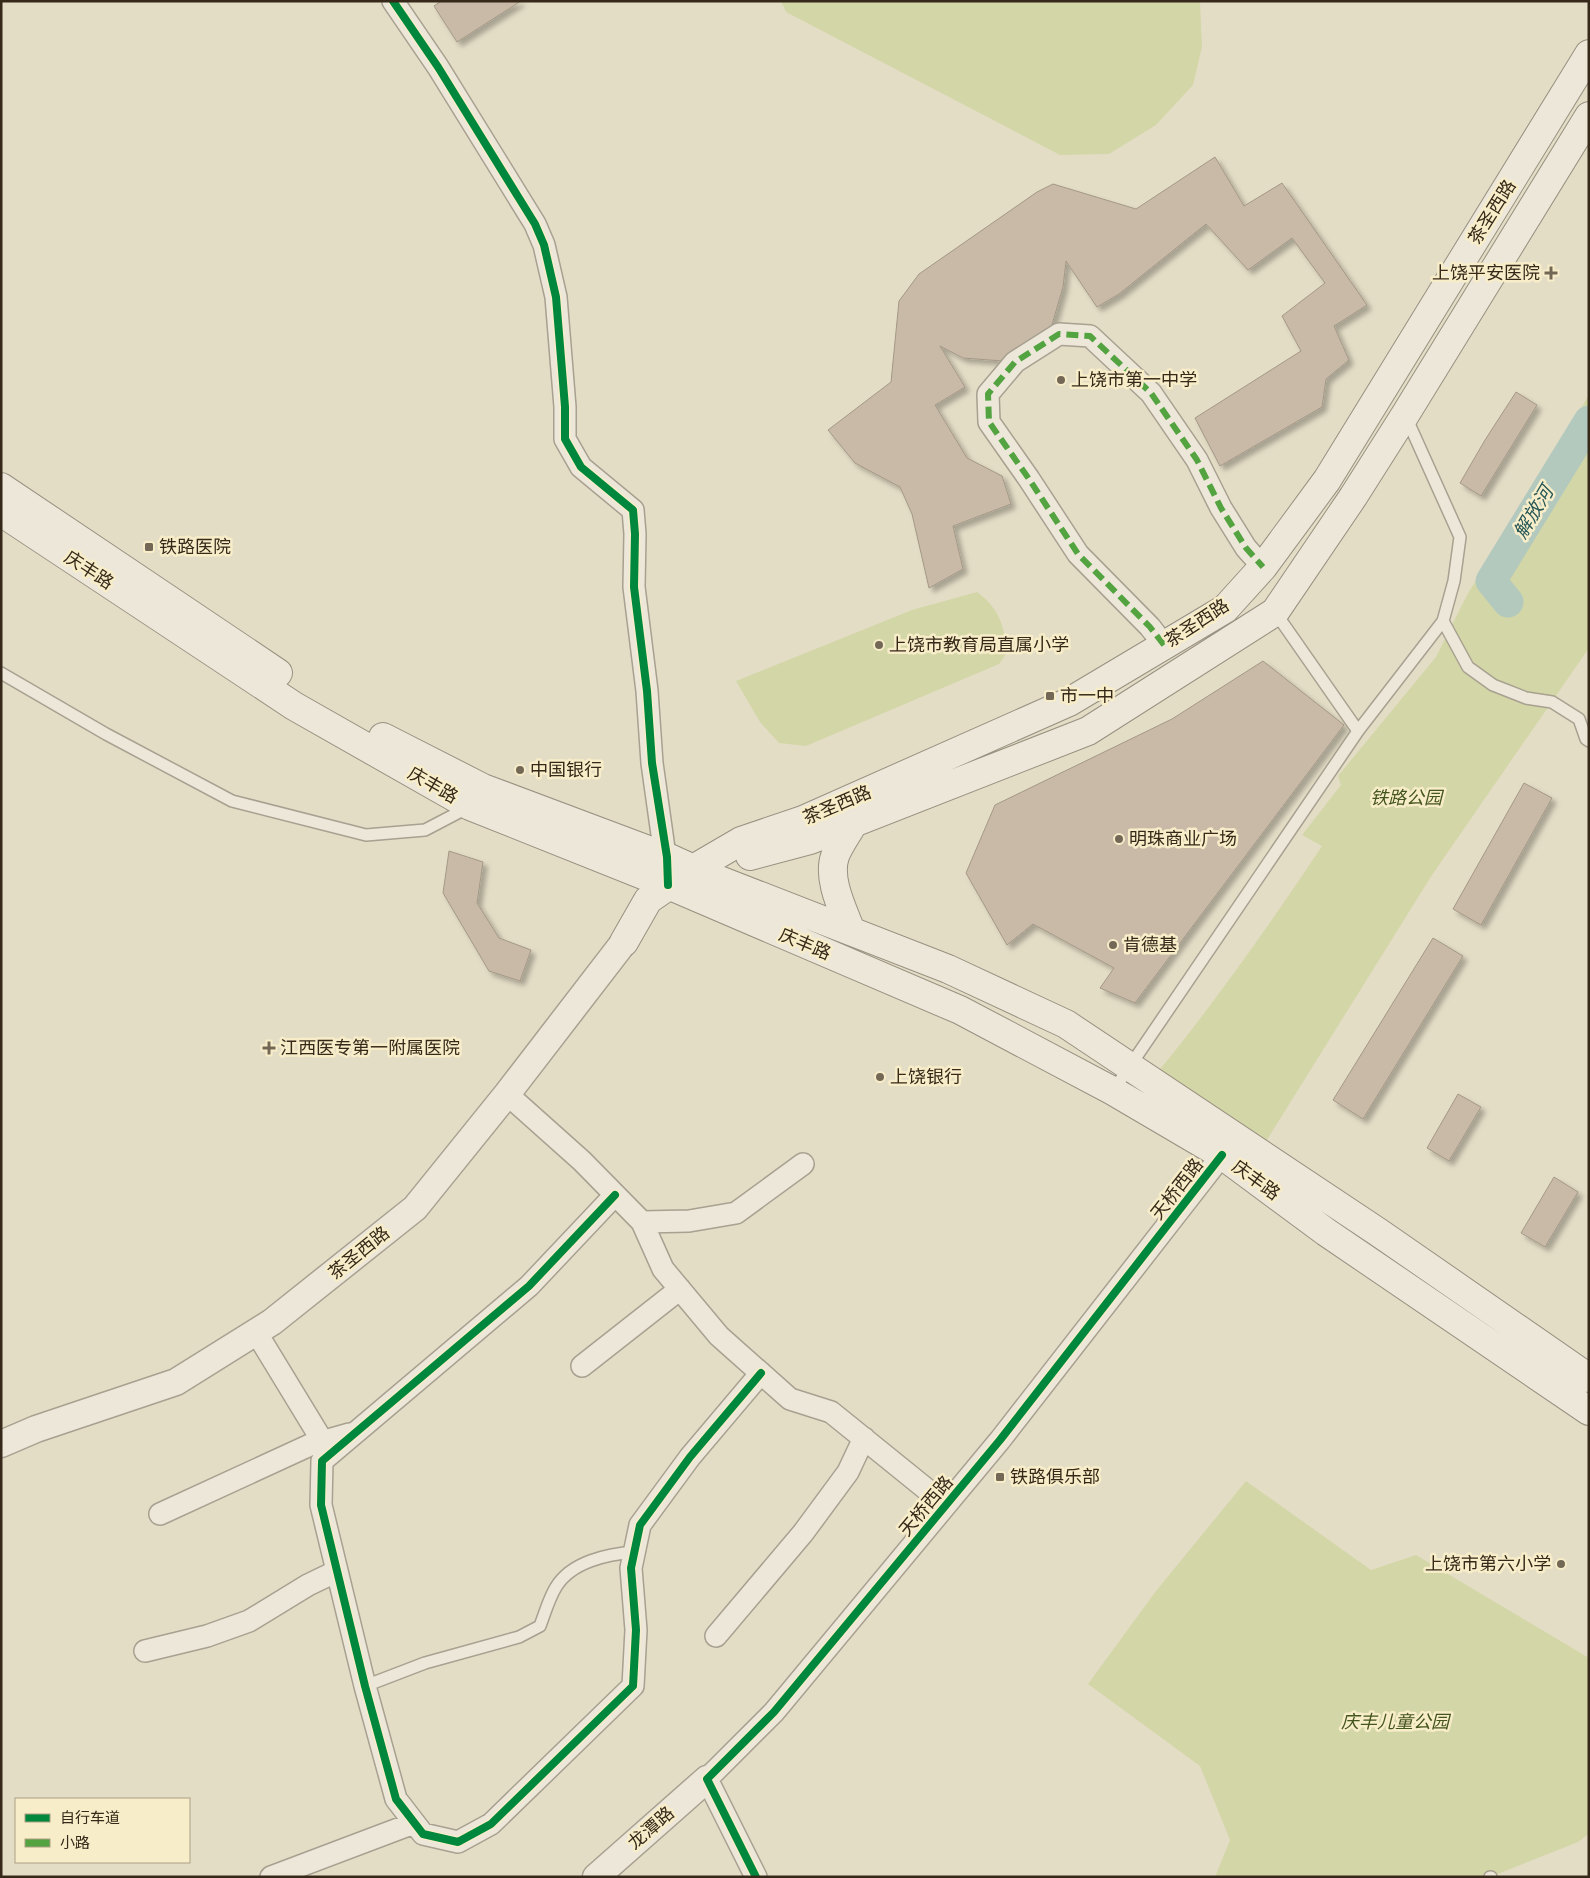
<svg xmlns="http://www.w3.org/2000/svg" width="1590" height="1878" font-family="'Times New Roman','Noto Sans SC',serif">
<defs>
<filter id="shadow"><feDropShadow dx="4.5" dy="4.5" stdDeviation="2.5" flood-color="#0004"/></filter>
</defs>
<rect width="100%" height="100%" fill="#e4ddc6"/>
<path fill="#d3d6a7" d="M 781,1 L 1200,1 L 1202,47 L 1193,85 L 1156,125 L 1109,154 L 1060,155 L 786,12 Z
M 1589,395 L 1589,648 L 1432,875 L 1265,1143 L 1157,1073 C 1217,1000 1270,924 1322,846 L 1302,835 L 1341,785 L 1338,776 L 1436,657 L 1467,595 Z
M 977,592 C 1000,609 1003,625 1008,651 L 999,664 L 806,746 L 779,743 L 760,722 L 736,681 L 912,610 Z
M 1246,1481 L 1371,1570 L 1416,1555 L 1589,1658 L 1589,1834 L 1578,1842 L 1490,1877 L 1215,1877 L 1230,1840 L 1200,1766 L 1088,1684 L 1156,1591 Z"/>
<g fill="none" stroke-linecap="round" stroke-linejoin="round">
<path stroke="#b3c9bd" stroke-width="31" d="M 1508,602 L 1491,581 L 1589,421"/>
</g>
<path fill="#c8baa7" stroke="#a49886" filter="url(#shadow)" d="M 441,1 L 521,1 L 457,42 L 434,6 Z
M 1215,157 L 1244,206 L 1282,183 L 1367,305 L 1334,326 L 1349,360 L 1326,379 L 1322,407 L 1220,466 L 1195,418 L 1301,351 L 1282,316 L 1325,283 L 1292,238 L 1248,270 L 1206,224 L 1119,294 L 1097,307 L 1066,261 L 1063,287 L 1051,328 L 1003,361 L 963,358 L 940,346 L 965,387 L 935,405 L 967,458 L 1002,476 L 1011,504 L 953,526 L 963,569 L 929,588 L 912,514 L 900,487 L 855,463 L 828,430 L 891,382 L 899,301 L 919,274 L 1037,192 L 1053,184 L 1136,209 Z
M 1516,392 L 1537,405 L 1481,496 L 1460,483 L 1485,440 Z
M 1263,661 L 1344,725 L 1135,1003 L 1100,988 L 1114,968 L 1033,924 L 1007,945 L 966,873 L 995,805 L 1172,719 Z
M 1524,783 L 1552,798 L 1481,925 L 1453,909 Z
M 449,851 L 483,862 L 477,903 L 499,938 L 531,950 L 520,981 L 489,971 L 443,893 Z
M 1433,938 L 1463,956 L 1363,1119 L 1333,1100 Z
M 1458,1094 L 1481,1107 L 1449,1161 L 1427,1148 Z
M 1554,1177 L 1578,1192 L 1545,1247 L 1521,1233 Z"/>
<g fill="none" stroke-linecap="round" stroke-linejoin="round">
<defs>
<path id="service" d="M 1443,621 L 1468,667 L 1493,685 L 1526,698 L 1552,702 L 1579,719 L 1586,739 L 1589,741
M 1,673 L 106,734 L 232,801 L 366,835 L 425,830 L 469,807
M 1358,731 L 1443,621 L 1454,581 L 1460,537 L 1406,417
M 1113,1091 L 1358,731 L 1275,612
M 365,1686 L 425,1663 L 519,1637 L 540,1626 C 545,1613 549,1598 556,1587 C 571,1562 607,1554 635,1552
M 1490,1877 L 1491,1877"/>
<path id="minor" d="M 393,1 L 438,67 L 535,224 L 544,245 L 556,297 L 565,407 L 565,439 L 581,467 L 633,510 L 635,534 L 634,587 L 647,691 L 652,763 L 667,870
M 1164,645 L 1150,627 L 1078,554 L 1029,479 L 989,422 L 988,394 L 1015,362 L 1059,334 L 1090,336 L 1151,393 L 1197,460 L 1221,508 L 1246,548 L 1263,567
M 507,1094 L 582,1161 L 642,1222 L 663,1269 L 719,1336 L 790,1399 L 831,1412 L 946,1505
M 615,1195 L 529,1286 L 322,1461 L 321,1505 L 365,1686 L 396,1799 L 423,1834 L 458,1842 L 491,1824 L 633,1686 L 636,1630 L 631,1568 L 640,1525 L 690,1457 L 761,1373
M 642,1222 L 689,1221 L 736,1213 L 803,1164
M 256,1332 L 323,1442
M 582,1366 L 680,1289
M 160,1514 L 310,1445 L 349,1434
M 716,1636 L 803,1533 L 848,1472 L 864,1438
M 145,1651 L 207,1636 L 249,1621 L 308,1585 L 337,1571
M 271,1877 L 414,1823
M 756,1877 L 707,1779 L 774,1712 L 1000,1440 L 1222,1155"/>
<path id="tertiary" d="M 1,1444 L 36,1429 L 176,1382 L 272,1322 L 415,1208 L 507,1094 L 624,942
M 596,1877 L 707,1779"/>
<path id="secondary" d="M 1,487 L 278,673
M 1,512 L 294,706 L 470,806 L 668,885 L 960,1010 L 1113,1091 L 1222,1155 L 1326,1232 L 1589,1411
M 383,737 L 483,788 L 667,857 L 709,876 L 948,969 L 1066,1024 L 1378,1232 L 1589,1378
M 750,856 L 810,840 L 1088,731 L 1275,612 L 1353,497 L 1405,415 L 1589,116
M 851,931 C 843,910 827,879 835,856 C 839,845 848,833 854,822
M 624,942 L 648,900 L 693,869 L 741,841 L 803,820 L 1069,702 L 1225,609 L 1263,567 L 1327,480 L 1589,54"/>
</defs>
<use href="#service" stroke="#a8a090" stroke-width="14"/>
<use href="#minor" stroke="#a8a090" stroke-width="24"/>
<use href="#tertiary" stroke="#a8a090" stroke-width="29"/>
<use href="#secondary" stroke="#989080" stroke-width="30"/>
<use href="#service" stroke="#ece7d9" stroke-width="11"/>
<use href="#minor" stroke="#ece7d9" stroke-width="21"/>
<use href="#tertiary" stroke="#ece7d9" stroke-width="26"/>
<use href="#secondary" stroke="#ece7d9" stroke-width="28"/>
<path stroke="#53a340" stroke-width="6" stroke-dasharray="12 6" stroke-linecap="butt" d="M 1164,645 L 1150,627 L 1078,554 L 1029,479 L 989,422 L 988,394 L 1015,362 L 1059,334 L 1090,336 L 1151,393 L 1197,460 L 1221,508 L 1246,548 L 1263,567"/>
<defs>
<path id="cycleway" d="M 393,1 L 438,67 L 535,224 L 544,245 L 556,297 L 565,407 L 565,439 L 581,467 L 633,510 L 635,534 L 634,587 L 647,691 L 652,763 L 667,857 L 668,885
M 615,1195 L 529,1286 L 322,1461 L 321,1505 L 365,1686 L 396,1799 L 423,1834 L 458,1842 L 491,1824 L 633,1686 L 636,1630 L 631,1568 L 640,1525 L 690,1457 L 761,1373
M 756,1877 L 707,1779 L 774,1712 L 1000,1440 L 1222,1155"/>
</defs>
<use href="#cycleway" stroke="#f8edc9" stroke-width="11"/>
<use href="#cycleway" stroke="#00873e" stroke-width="8"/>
</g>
<g fill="#736856" stroke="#f8edc9" stroke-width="2">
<path d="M1548.5 265.5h5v5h5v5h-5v5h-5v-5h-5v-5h5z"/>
<circle cx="1061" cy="380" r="5"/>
<rect x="144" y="542" width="10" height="10" rx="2.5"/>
<circle cx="879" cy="645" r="5"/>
<rect x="1045" y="691" width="10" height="10" rx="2.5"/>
<circle cx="520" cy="770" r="5"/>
<circle cx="1119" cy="839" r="5"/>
<circle cx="1113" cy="945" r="5"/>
<path d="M266.5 1040.5h5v5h5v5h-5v5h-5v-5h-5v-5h5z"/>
<circle cx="880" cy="1077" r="5"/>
<rect x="995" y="1472" width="10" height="10" rx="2.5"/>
<circle cx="1561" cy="1564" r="5"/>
</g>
<g text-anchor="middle" stroke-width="5" stroke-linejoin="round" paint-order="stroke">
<g font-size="18" fill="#362919" stroke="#f8edc9">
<text transform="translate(1492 212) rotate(-58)" y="6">茶圣西路</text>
<text transform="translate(89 570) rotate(33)" y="6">庆丰路</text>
<text transform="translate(1197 623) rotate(-33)" y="6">茶圣西路</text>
<text transform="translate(433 785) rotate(30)" y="6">庆丰路</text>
<text transform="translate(837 805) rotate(-23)" y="6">茶圣西路</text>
<text transform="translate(805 944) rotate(23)" y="6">庆丰路</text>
<text transform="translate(1256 1180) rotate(36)" y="6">庆丰路</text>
<text transform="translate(1177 1189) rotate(-52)" y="6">天桥西路</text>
<text transform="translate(359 1253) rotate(-39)" y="6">茶圣西路</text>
<text transform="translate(926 1506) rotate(-50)" y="6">天桥西路</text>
<text transform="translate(651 1828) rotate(-41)" y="6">龙潭路</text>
</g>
<g font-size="18" fill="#362919" stroke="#f8edc9" text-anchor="start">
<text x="1540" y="279" text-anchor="end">上饶平安医院</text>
<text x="1071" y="386">上饶市第一中学</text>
<text x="159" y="553">铁路医院</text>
<text x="889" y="651">上饶市教育局直属小学</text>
<text x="1060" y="702">市一中</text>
<text x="530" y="776">中国银行</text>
<text x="1129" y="845">明珠商业广场</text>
<text x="1123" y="951">肯德基</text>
<text x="280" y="1054">江西医专第一附属医院</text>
<text x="890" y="1083">上饶银行</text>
<text x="1010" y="1483">铁路俱乐部</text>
<text x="1551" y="1570" text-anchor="end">上饶市第六小学</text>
</g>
<g font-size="18" font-style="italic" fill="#44551e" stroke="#f8edc9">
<text x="1406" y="804">铁路公园</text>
<text x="1395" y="1728">庆丰儿童公园</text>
</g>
<g font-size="19" font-style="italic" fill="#275857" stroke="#f8edc9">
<text transform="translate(1533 512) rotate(-59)" y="7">解放河</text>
</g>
</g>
<rect width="1590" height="1878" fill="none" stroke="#362919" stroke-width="5"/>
<rect x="15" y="1798" width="175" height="65" fill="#f8edc9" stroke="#aa9f83"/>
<rect x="25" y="1814" width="25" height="8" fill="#00873e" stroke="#aa9f83"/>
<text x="60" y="1823" font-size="15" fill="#362919">自行车道</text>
<rect x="25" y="1839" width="25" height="8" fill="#53a340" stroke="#aa9f83"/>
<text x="60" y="1848" font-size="15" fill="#362919">小路</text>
</svg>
